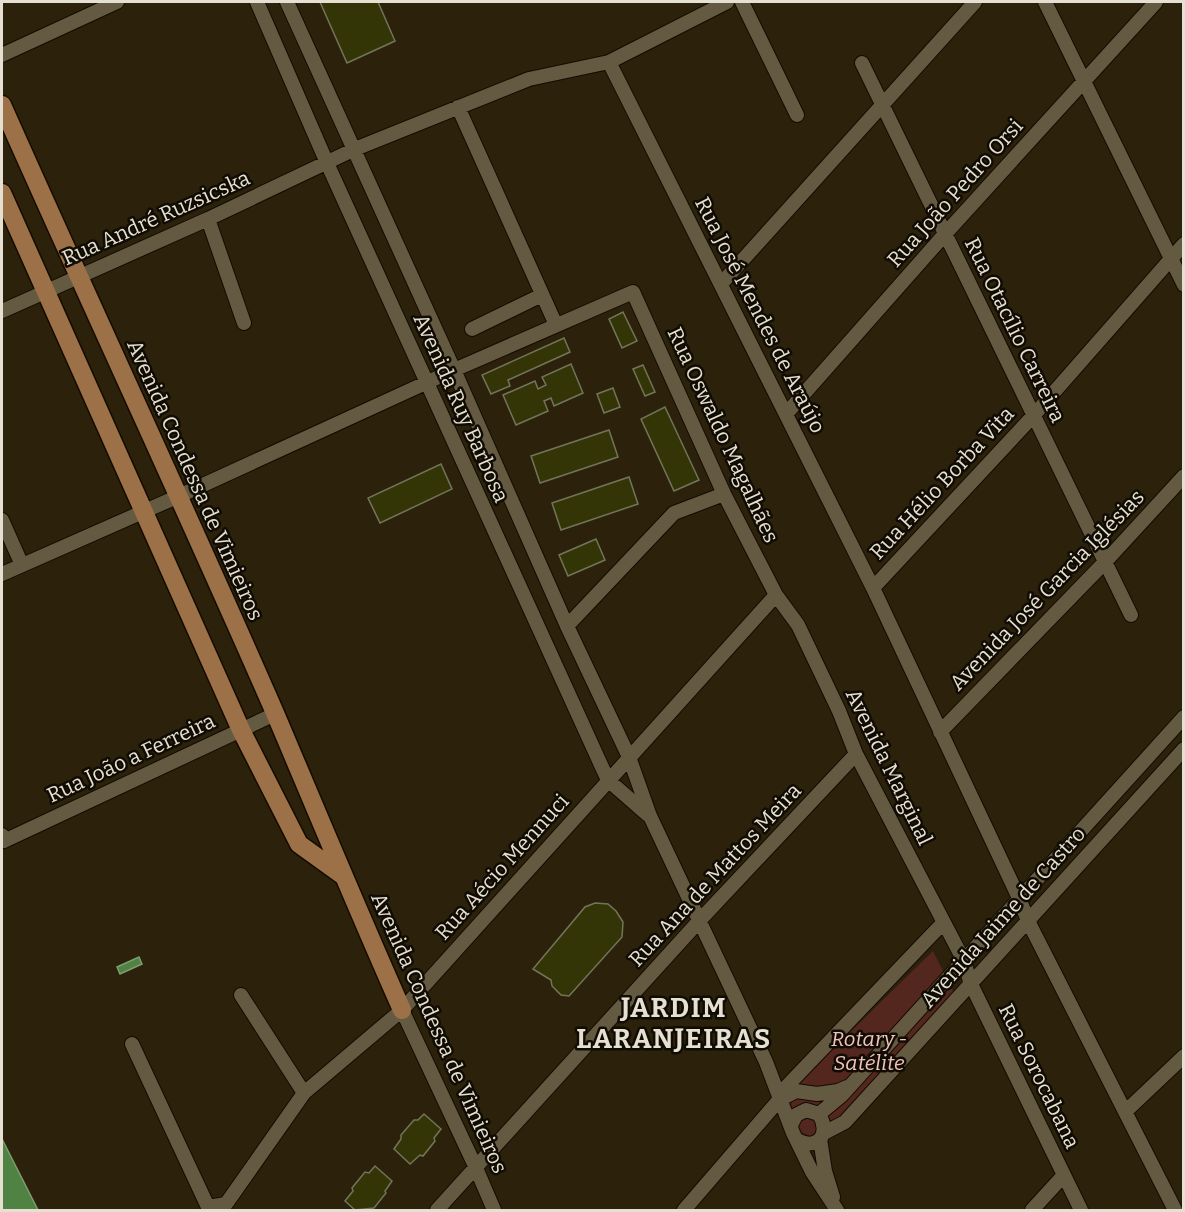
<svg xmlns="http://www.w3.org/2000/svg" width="1185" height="1212" font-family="Bitter,serif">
<rect width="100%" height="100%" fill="#2c220c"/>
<path fill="#53261e" d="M 933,951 L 955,995 L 842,1116 L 812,1137 L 801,1132 L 791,1106 L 796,1085 Z"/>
<path fill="#508243" stroke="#7d9e6e" stroke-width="1.5" d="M 139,957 L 142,964 L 120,974 L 117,967 Z
M 2,1139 L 38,1210 L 2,1210 Z"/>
<path fill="#333507" stroke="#73755b" stroke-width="1.5" d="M 320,2 L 378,2 L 395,41 L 347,63 Z
M 623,312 L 637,341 L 622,348 L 609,319 Z
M 564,338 L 570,352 L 508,380 L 510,386 L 491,394 L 482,375 Z
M 571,364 L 583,393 L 554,406 L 551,398 L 544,401 L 548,411 L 516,425 L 503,395 L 535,381 L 538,389 L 546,385 L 542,377 Z
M 643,365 L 655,392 L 645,396 L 633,369 Z
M 613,388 L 620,407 L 604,413 L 597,394 Z
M 665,407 L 699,480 L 674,491 L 641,419 Z
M 609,430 L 618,457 L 540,483 L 531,456 Z
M 441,464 L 452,489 L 380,523 L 368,498 Z
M 629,477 L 638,504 L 561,530 L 552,503 Z
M 596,539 L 605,560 L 568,576 L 559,555 Z
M 595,903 L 608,904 L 616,911 L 623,922 L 622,937 L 569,996 L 561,995 L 552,986 L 551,980 L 533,969 L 585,907 Z
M 424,1114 L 441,1129 L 434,1138 L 435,1141 L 423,1156 L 420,1155 L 410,1164 L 394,1149 L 401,1139 L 401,1135 L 414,1120 L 418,1120 Z
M 375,1166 L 392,1181 L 385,1191 L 386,1193 L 374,1208 L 355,1210 L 345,1201 L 353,1191 L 352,1188 L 365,1172 L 369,1173 Z"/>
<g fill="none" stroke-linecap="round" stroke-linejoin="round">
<defs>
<path id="minor" d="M 257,2 L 327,163 L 601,765 L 608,780 L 648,815
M 287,2 L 454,370 L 567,626 L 629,757 L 650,816 L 766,1062 L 793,1133 L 812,1172 L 837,1210
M 742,2 L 797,115
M 1045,2 L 1184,285
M 2,55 L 117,2
M 609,62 L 873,588 L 1019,898 L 1028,921 L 1175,1210
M 862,63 L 1131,615
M 458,107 L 556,325
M 208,219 L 244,323
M 721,284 L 975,2
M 2,311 L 208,219 L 355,149 L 529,79 L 609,62 L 727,2
M 472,329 L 542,295
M 786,414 L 945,234 L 1156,2
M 2,520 L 22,565
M 2,574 L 179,496 L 454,370 L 633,292 L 724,494 L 776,595 L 798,625 L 839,711 L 856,754 L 963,959 L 971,984 L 1081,1210
M 873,588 L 1034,415 L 1184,244
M 567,626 L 674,513 L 724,494
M 940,732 L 1105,562 L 1184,476
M 2,835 L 4,841 L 275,714
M 241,995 L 304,1093
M 402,1010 L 476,1168 L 494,1210
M 132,1044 L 208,1207 L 226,1204 L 304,1093 L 402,1010 L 776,595
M 787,1086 L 943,923
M 1125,1112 L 1184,1056
M 819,1114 L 842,1095 L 1184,717
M 791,1125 L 796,1115 L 806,1110 L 819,1114 C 831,1134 818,1151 797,1140
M 824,1133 L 845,1122 L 1184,749
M 820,1139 L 825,1171 L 833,1197
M 437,1210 L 700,920 L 856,754
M 684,1210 L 779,1100 L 796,1091 L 817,1094 L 838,1091 L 847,1087
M 1032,1210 L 1064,1175"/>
<path id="major" d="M 2,105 C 92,308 186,509 275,713 C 317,812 358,911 402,1010
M 2,193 L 241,730 L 299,844 L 342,875"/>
</defs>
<use href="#minor" stroke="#140b00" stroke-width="16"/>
<use href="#major" stroke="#140b00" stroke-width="21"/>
<use href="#minor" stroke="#645941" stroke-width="14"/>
<use href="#major" stroke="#9d7148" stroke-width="18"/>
</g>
<g text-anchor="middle" stroke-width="5" stroke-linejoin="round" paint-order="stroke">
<g font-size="21" fill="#e6e0d2" stroke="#100c04">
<text transform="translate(955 193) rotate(-48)" y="7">Rua João Pedro Orsi</text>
<text transform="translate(156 218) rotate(-24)" y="7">Rua André Ruzsicska</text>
<text transform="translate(760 315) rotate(63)" y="7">Rua José Mendes de Araújo</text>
<text transform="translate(1015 330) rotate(64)" y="7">Rua Otacílio Carreira</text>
<text transform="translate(461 408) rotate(66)" y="7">Avenida Ruy Barbosa</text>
<text transform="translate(723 435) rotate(65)" y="7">Rua Oswaldo Magalhães</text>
<text transform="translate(195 480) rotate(66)" y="7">Avenida Condessa de Vimieiros</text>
<text transform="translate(942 483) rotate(-47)" y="7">Rua Hélio Borba Vita</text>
<text transform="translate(1047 590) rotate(-46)" y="7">Avenida José Garcia Iglésias</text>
<text transform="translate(131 758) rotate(-25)" y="7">Rua João a Ferreira</text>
<text transform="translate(889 767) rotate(64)" y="7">Avenida Marginal</text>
<text transform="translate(502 867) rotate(-48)" y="7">Rua Aécio Mennuci</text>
<text transform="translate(715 875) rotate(-47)" y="7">Rua Ana de Mattos Meira</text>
<text transform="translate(1003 917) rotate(-48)" y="7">Avenida Jaime de Castro</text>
<text transform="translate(439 1033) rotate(66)" y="7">Avenida Condessa de Vimieiros</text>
<text transform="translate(1039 1076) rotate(64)" y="7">Rua Sorocabana</text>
</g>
<g font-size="21" font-style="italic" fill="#f2c3ba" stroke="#100c04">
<text x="869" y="1046">Rotary -<tspan x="869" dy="24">Satélite</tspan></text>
</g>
<g font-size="27" font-weight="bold" letter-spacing="1.5" fill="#e6e0d2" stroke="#100c04">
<text x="674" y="1017">JARDIM<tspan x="674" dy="31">LARANJEIRAS</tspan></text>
</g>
</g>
<rect width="1185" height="1212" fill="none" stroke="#e6e0d2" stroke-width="6"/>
</svg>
